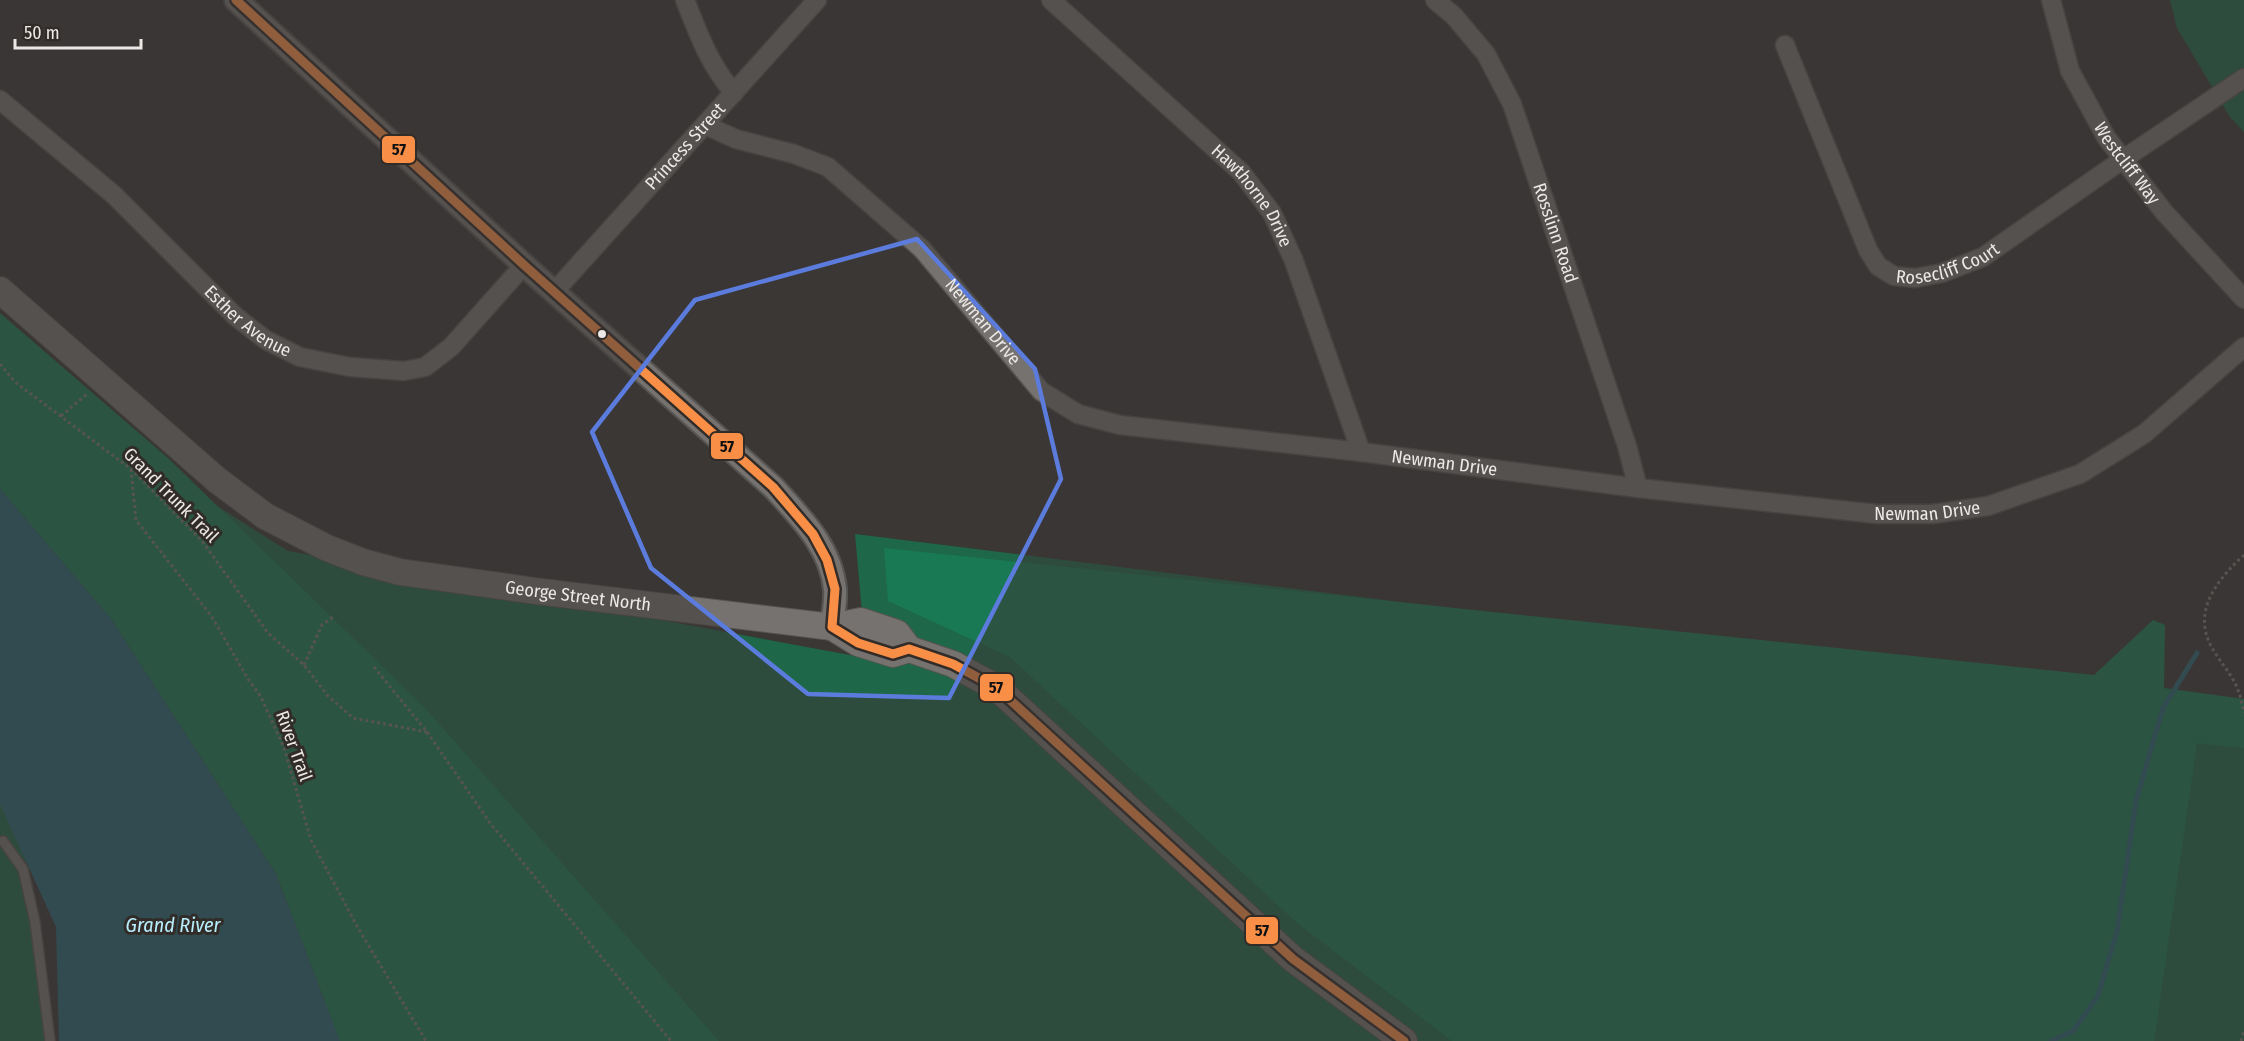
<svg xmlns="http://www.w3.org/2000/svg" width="2244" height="1041" font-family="'Fira Sans Condensed',sans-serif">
<rect width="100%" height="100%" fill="#3a3735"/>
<path fill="#1e6749" d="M 2170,0 L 2244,0 L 2244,132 L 2230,117 L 2177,28 Z
M 217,506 L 288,551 L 866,658 L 855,534 L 2244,707 L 2244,1041 L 322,1041 L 326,990 L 256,544 Z
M 0,795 L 21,819 L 49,1041 L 0,1041 Z"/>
<path fill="#197954" d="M 0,313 L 169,459 L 425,708 L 719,1041 L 340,1041 L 276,874 L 111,619 L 0,489 Z
M 884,548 L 2094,675 L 2153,620 L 2165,625 L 2164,688 L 2244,699 L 2244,748 L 2197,743 L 2154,1041 L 1452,1041 L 1296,922 L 1010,657 L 888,601 Z"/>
<path fill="#296471" d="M 0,489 L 111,619 L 276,874 L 340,1041 L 59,1041 L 56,927 L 0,804 Z"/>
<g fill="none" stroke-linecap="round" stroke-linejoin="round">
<path stroke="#296471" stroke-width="5" d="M 2051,1041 L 2073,1031 L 2098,996 L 2117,931 L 2136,801 L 2163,708 L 2197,653"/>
<defs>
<path id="service" d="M 3,841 L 23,869 L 35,922 L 50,1041"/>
<g id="minor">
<path d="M 685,0 C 699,35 709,64 734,93"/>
<path id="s1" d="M 1051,0 L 1241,172 L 1272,213 L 1294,261 L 1361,452"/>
<path id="s2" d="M 1435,0 L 1454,16 L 1486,54 L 1512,104 L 1627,446 L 1638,488"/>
<path id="s3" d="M 2051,0 L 2070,71 L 2106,137 L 2164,212 L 2244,299"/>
<path id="s4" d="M 1785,45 L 1868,250 L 1878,266 L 1894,276 L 1915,278 L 1942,273 L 1983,257 L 2122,160 L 2244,78"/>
<path id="s5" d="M 0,100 L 114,195 L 235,316 L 266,340 L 300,357 L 350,367 L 404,371 L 425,367 L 451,347 L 524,265"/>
<path id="s6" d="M 705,125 L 736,139 L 794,154 L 828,167 L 922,249 L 1041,391 L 1078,414 L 1120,425 L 1361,452 L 1638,488 L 1877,514 L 1933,514 L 1988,506 L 2080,474 L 2144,434 L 2244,347"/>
<path id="s7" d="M 554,292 L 817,0"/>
</g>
<path id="tertiary" d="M 236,0 L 524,265 L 773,487 C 800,517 831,547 835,589 C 836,602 833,615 832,627"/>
<g id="secondary">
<path id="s8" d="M 0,290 L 217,480 L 265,516 L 327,548 L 363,562 L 400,572 L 535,591 L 832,627 L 861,621 L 897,633 L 909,649"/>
<path d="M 832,627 L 858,643 L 893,654 L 909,649 L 953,664 L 997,688 L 1293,959 L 1404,1041"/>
</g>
</defs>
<use href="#service" stroke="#565452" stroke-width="12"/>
<use href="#minor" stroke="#565452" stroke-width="21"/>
<use href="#tertiary" stroke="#565452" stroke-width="26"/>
<use href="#secondary" stroke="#565452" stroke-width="28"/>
<path stroke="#787574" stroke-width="3" stroke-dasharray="3 3" stroke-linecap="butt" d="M 0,364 L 15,382 L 131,469 L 202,541 L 268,633 L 304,665 L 328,696 L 353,718 L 427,732
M 61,416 L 87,394
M 131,469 L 136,520 L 212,617 L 248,679 L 261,697 L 284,748 L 311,840 L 358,928 L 426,1041
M 2244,555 C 2218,579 2192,610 2211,646 C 2219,661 2232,674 2238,690 C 2241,697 2242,705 2244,713
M 304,665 L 322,625 L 333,617
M 374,667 L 427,732 L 490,823 L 671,1041
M 2241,1041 L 2244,1030"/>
<use href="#service" stroke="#757270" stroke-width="9"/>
<use href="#minor" stroke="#757270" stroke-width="18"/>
<use href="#tertiary" stroke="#757270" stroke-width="22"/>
<use href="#secondary" stroke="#757270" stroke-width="26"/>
<defs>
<path id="bus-1" d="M 236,0 L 524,265 L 773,487 L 813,534 L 827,560 L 835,589 L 832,627
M 832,627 L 858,643 L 893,654 L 909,649 L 953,664 L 997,688 L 1293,959 L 1404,1041"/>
</defs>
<use href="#bus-1" stroke="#322c29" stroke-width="14"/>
<use href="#bus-1" stroke="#f98f46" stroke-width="9"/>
</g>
<path d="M0 0H2244V1041H0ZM 917,239 L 1035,369 L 1061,479 L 949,698 L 808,694 L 651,568 L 592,432 L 695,300 Z" fill="#3a3735" fill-opacity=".55" fill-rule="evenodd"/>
<path fill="none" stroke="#5b7cdc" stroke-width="4.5" stroke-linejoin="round" d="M 917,239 L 1035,369 L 1061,479 L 949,698 L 808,694 L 651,568 L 592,432 L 695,300 Z"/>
<circle fill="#ece8e6" stroke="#322c29" stroke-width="2" cx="602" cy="334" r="5"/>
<g text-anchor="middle" stroke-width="6" stroke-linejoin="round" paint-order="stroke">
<g font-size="18" fill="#ece8e6" stroke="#322c29">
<text dy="6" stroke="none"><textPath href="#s7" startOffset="196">Princess Street</textPath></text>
<text dy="6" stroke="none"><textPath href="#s3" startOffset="182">Westcliff Way</textPath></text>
<text dy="6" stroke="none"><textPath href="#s1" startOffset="282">Hawthorne Drive</textPath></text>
<text dy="6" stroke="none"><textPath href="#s2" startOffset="267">Rosslinn Road</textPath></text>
<text dy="6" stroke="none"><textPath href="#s4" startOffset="315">Rosecliff Court</textPath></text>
<text dy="6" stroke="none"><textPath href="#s5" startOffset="333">Esther Avenue</textPath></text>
<text dy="6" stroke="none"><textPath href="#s6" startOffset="350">Newman Drive</textPath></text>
<text dy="6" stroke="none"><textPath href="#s6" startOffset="854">Newman Drive</textPath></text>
<text transform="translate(171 495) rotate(45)" y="6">Grand Trunk Trail</text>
<text dy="6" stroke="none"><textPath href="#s6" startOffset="1340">Newman Drive</textPath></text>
<text dy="6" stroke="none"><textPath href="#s8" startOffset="675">George Street North</textPath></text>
<text transform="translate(294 746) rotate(70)" y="6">River Trail</text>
</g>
<g font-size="20" font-style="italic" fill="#b8eefb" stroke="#322c29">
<text x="173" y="932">Grand River</text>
</g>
</g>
<g stroke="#322c29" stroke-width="2">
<rect x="381" y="135" width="35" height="29" rx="6" fill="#f98f46"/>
<rect x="710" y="432" width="34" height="28" rx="6" fill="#f98f46"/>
<rect x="979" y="673" width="35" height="29" rx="6" fill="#f98f46"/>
<rect x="1245" y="916" width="34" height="29" rx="6" fill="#f98f46"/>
</g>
<g font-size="16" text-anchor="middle" font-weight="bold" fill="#111">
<text x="399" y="155">57</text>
<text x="727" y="452">57</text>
<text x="996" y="693">57</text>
<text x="1262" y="936">57</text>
</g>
<path d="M15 39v9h126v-9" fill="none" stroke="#ece8e6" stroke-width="3"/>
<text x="24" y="39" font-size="18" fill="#ece8e6" stroke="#322c29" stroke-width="4.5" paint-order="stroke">50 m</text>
</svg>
